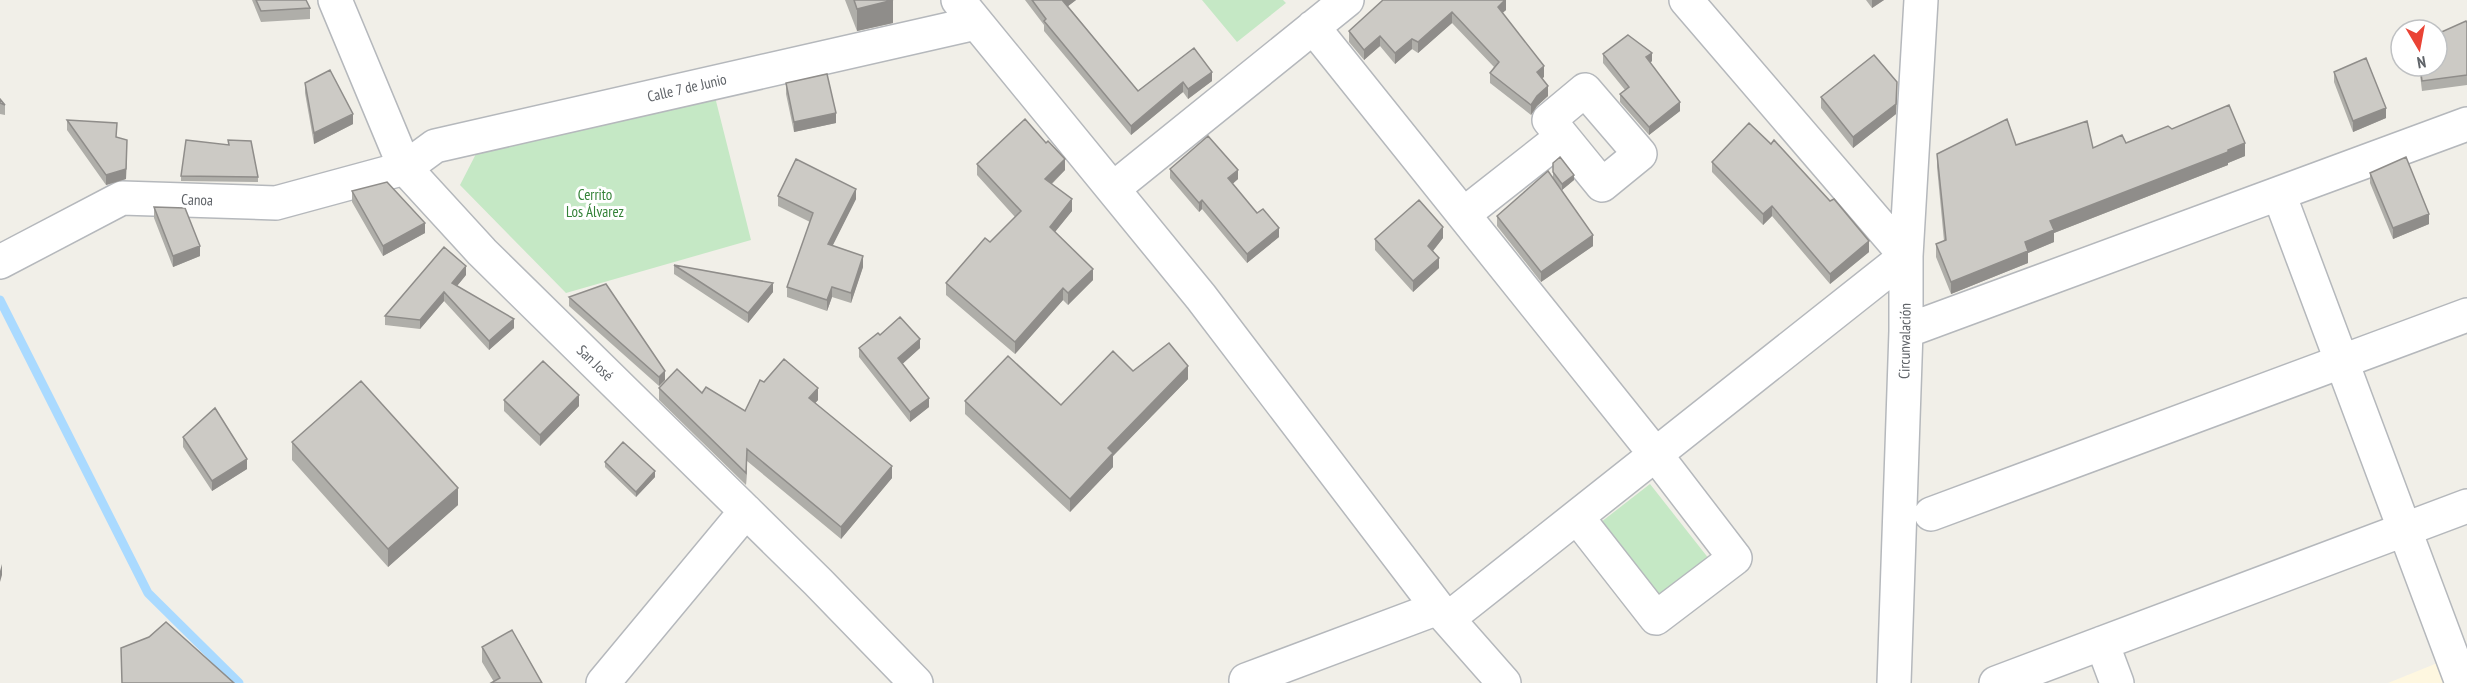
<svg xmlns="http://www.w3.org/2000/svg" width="2467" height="683" font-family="'PT Sans Narrow',sans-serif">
<rect width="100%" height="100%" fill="#f1efe8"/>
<path fill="#fef7e0" d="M 2467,651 L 2467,683 L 2388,683 Z"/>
<path fill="#c5e8c5" d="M 1202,0 L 1283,0 L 1286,3 L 1237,42 Z
M 715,97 L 751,240 L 566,293 L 460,185 L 479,148 Z
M 1650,484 L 1713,564 L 1658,606 L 1596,526 Z"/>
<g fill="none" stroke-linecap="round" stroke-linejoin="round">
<path stroke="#aadaff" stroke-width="9" d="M 0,300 L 148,593 L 239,683"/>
<defs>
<path id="minor" d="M 335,0 L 405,168 L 482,252 L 818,582 L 916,683
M 958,0 L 1201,297 L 1438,608 L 1504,683
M 1686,0 L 1906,256
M 1313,27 L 1656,455 L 1735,558 L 1656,618 L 1577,517
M 1585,90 L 1640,154 L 1602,185 L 1549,120 Z
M 1114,188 L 1347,0
M 2279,194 L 2462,683
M 1464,214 L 1562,137
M 0,262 L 122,198 L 276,203 L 405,168 L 435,146 L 976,23
M 1906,331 L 2467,124
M 1931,514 L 2467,315
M 1449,618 L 1906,256
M 2102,643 L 2117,683
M 603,683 L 746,511
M 1247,683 L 1246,680 L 1438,608
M 1894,683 L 1906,331 L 1906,256 L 1921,0
M 1996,683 L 2467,506"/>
</defs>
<use href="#minor" stroke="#b5b8bc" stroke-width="36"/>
<use href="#minor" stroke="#fff" stroke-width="33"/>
</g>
<path fill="#afaea9" d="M 252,0 L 306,0 L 310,8 L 310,19 L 261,22 Z
M 845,0 L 893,0 L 893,23 L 857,31 Z
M 1025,0 L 1076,0 L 1068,6 L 1138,91 L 1194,48 L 1212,81 L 1188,99 L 1183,92 L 1131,135 L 1044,31 L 1044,25 Z
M 1506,0 L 1506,10 L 1502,13 L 1544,77 L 1542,78 L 1548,96 L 1537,106 L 1531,115 L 1490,83 L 1490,73 L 1494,67 L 1452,23 L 1418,53 L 1412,49 L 1395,64 L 1380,46 L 1364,60 L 1349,42 L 1349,31 Z
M 1866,0 L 1884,0 L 1872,8 Z
M 2467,23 L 2467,85 L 2422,91 L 2419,66 L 2437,66 Z
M 1603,54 L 1652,61 L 1650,63 L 1680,111 L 1649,135 L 1620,102 L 1620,94 L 1625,90 L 1603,63 Z
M 2334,72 L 2386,118 L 2353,132 L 2334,82 Z
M 305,83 L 353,124 L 314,144 L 305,93 Z
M 786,83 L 836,123 L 794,132 L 786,94 Z
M 1897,93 L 1896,114 L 1853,148 L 1821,108 L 1821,97 Z
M 0,99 L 5,105 L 5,115 L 0,114 Z
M 67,120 L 117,137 L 127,151 L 126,179 L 106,185 L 67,130 Z
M 2172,129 L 2245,156 L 2228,163 L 2228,165 L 2054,233 L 2054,242 L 2028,253 L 2028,263 L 1951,294 L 1936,257 L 1936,244 L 1944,241 L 1937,167 L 1937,154 L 2016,145 L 2093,148 L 2126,143 Z
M 228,140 L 258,177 L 258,182 L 181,181 L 181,176 L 228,145 Z
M 1712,162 L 1869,252 L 1830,284 L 1772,216 L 1763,225 L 1712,172 Z
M 1553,163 L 1574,180 L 1562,190 L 1553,178 Z
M 977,164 L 1065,170 L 1052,184 L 1072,211 L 1055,232 L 1093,280 L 1068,305 L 1063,300 L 1015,354 L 946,295 L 946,283 L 990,242 L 1015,217 L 977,175 Z
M 1170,169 L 1238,179 L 1232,184 L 1279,237 L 1247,263 L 1202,209 L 1199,212 L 1170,178 Z
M 2370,173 L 2429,224 L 2393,239 L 2370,183 Z
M 352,191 L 425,233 L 383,256 L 352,202 Z
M 778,196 L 856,199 L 832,246 L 863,267 L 851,303 L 832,297 L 827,311 L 787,297 L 787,287 L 810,222 L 778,206 Z
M 154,207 L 200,256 L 173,267 L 154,218 Z
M 1497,216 L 1593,246 L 1541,282 L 1497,226 Z
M 1443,238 L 1433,251 L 1439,268 L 1413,292 L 1375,250 L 1375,239 Z
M 674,265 L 773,292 L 748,323 L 674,274 Z
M 466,275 L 457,286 L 514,328 L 489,350 L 444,301 L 420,329 L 385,325 L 385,316 Z
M 569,297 L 665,380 L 659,386 L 569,306 Z
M 880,335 L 920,348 L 902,364 L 929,407 L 910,422 L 859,357 L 859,348 Z
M 1133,371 L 1188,379 L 1113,456 L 1113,467 L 1070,512 L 965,414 L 965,401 L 1061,405 Z
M 764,382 L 818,400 L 815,403 L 892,478 L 841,539 L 747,461 L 746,485 L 659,400 L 659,388 L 702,393 L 745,411 Z
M 504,400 L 579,406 L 540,446 L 504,411 Z
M 183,437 L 247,469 L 212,491 L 183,447 Z
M 292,442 L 458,505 L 388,567 L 292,460 Z
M 605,462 L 655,477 L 636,497 L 605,467 Z
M 482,647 L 542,683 L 494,682 L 482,662 Z"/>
<path fill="#8f8d8a" d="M 893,0 L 893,23 L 857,31 L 857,9 Z
M 1064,0 L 1076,0 L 1063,10 L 1063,1 Z
M 1505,0 L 1506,0 L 1506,10 L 1498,17 L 1498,7 Z
M 1872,0 L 1884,0 L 1872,8 Z
M 1452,12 L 1452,23 L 1418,53 L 1418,42 Z
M 1380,36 L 1380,46 L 1364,60 L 1364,50 Z
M 1412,39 L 1412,49 L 1395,64 L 1395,53 Z
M 1652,53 L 1652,61 L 1646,66 L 1646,57 Z
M 1544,66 L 1544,77 L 1537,82 L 1537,72 Z
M 1212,72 L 1212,81 L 1188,99 L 1188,89 Z
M 1183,82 L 1183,92 L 1131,135 L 1131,126 Z
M 1897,82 L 1896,114 L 1853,148 L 1853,137 Z
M 1548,86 L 1548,96 L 1537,106 L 1531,115 L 1531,105 L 1537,96 Z
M 1680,102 L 1680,111 L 1649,135 L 1649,127 Z
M 2386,108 L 2386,118 L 2353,132 L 2353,121 Z
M 836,113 L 836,123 L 794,132 L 794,122 Z
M 353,114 L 353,124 L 314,144 L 314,133 Z
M 127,140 L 126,179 L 106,185 L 106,175 Z
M 2245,143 L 2245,156 L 2228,163 L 2228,165 L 2054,233 L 2054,242 L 2028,253 L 2028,263 L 1951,294 L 1951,282 L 2025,242 L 2050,221 Z
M 1065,159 L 1065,170 L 1045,190 L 1045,179 Z
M 1238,170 L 1238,179 L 1228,188 L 1228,178 Z
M 1574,175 L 1574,180 L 1562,190 L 1562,184 Z
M 856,189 L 856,199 L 828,255 L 828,244 Z
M 1072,199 L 1072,211 L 1050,238 L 1050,227 Z
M 1202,200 L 1202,209 L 1199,212 L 1199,203 Z
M 1772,206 L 1772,216 L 1763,225 L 1763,214 Z
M 2429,214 L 2429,224 L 2393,239 L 2393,228 Z
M 425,223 L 425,233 L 383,256 L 383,246 Z
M 1443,227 L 1443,238 L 1428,257 L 1428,246 Z
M 1279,228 L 1279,237 L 1247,263 L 1247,254 Z
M 1593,235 L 1593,246 L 1541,282 L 1541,272 Z
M 1869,241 L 1869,252 L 1830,284 L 1830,274 Z
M 200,246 L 200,256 L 173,267 L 173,256 Z
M 863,256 L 863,267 L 851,303 L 851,293 Z
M 1439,258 L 1439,268 L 1413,292 L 1413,281 Z
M 466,266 L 466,275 L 452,292 L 452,283 Z
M 1093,269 L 1093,280 L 1068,305 L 1068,293 Z
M 773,283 L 773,292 L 748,323 L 748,313 Z
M 832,287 L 832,297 L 827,311 L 827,300 Z
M 1063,288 L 1063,300 L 1015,354 L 1015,342 Z
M 444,292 L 444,301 L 420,329 L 420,320 Z
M 514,319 L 514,328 L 489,350 L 489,341 Z
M 920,339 L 920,348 L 898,368 L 898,358 Z
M 1188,366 L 1188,379 L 1113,456 L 1113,467 L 1070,512 L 1070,499 L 1108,448 Z
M 665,371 L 665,380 L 659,386 L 659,377 Z
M 818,388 L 818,400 L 809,410 L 809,398 Z
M 579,395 L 579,406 L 540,446 L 540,435 Z
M 929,398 L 929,407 L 910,422 L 910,412 Z
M 747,449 L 747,461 L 746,485 L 746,473 Z
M 247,459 L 247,469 L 212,491 L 212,481 Z
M 892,466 L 892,478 L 841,539 L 841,527 Z
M 655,471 L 655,477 L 636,497 L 636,492 Z
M 458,488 L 458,505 L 388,567 L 388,549 Z
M 2,564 L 2,575 L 0,582 L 0,571 Z"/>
<path fill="#cccac5" stroke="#8f8d8a" stroke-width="1.5" d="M 256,0 L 306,0 L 310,8 L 261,11 Z
M 854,0 L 893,0 L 857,9 Z
M 1032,0 L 1064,0 L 1063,1 L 1138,91 L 1194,48 L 1212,72 L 1188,89 L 1183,82 L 1131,126 L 1044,21 L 1046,19 Z
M 1383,0 L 1505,0 L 1498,7 L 1544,66 L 1537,72 L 1548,86 L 1537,96 L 1531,105 L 1490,73 L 1499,62 L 1452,12 L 1418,42 L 1412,39 L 1395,53 L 1380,36 L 1364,50 L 1349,31 Z
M 2466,21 L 2467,23 L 2467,75 L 2422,81 L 2420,66 L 2437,66 L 2437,34 Z
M 1628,35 L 1652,53 L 1646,57 L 1680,102 L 1649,127 L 1620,94 L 1629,87 L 1603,54 Z
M 1874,55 L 1897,82 L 1896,104 L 1853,137 L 1821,97 Z
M 2366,58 L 2386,108 L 2353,121 L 2334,72 Z
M 330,70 L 353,114 L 314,133 L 305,83 Z
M 827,74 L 836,113 L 794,122 L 786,83 Z
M 0,99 L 5,105 L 0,103 Z
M 2229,105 L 2245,143 L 2228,150 L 2228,152 L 2050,221 L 2054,230 L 2025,242 L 2028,251 L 1951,282 L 1936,244 L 1946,240 L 1937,154 L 2007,119 L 2016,145 L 2087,121 L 2093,148 L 2122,135 L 2126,143 L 2168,126 L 2172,129 Z
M 1025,119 L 1046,143 L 1048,141 L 1065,159 L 1045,179 L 1072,199 L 1050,227 L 1093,269 L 1068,293 L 1063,288 L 1015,342 L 946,283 L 985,238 L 990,242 L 1021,211 L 977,164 Z
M 67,120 L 117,123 L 116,137 L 127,140 L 126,169 L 106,175 Z
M 1749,123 L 1771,144 L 1774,140 L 1830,201 L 1834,199 L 1869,241 L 1830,274 L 1772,206 L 1763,214 L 1712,162 Z
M 1208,136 L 1238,170 L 1228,178 L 1257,213 L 1263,209 L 1279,228 L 1247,254 L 1202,200 L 1199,203 L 1170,169 Z
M 186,140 L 229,145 L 228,140 L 251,141 L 258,177 L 181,176 Z
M 1560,157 L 1574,175 L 1562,184 L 1553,172 L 1553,163 Z
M 2406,157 L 2429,214 L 2393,228 L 2370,173 Z
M 796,159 L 856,189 L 828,244 L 863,256 L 851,293 L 832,287 L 827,300 L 787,287 L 813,213 L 778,196 Z
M 1548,171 L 1593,235 L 1541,272 L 1497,216 Z
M 387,182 L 425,223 L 383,246 L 352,191 Z
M 1419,200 L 1443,227 L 1428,246 L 1439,258 L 1413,281 L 1375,239 Z
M 154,207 L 185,208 L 200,246 L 173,256 Z
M 444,247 L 466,266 L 452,283 L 514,319 L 489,341 L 444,292 L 420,320 L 385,316 Z
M 674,265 L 773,283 L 748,313 Z
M 606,284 L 665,371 L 659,377 L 569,297 Z
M 900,317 L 920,339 L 898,358 L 929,398 L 910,412 L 859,348 L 878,333 L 880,335 Z
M 1169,343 L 1188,366 L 1108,448 L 1113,453 L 1070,499 L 965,401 L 1008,356 L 1061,405 L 1113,351 L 1133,371 Z
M 784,359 L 818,388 L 809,398 L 892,466 L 841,527 L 747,449 L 746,473 L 659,388 L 677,369 L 702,393 L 706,387 L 745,411 L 760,380 L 764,382 Z
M 543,361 L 579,395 L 540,435 L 504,400 Z
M 361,381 L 458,488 L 388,549 L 292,442 Z
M 215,408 L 247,459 L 212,481 L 183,437 Z
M 623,442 L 655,471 L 636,492 L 605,462 Z
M 166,622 L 234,683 L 122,683 L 121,648 L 149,637 Z
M 512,630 L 542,683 L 491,683 L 500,678 L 482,647 Z"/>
<g text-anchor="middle" stroke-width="6" stroke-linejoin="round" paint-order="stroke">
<g font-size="15" fill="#5f6368" stroke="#fff">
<text transform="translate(687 88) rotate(-13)" y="5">Calle 7 de Junio</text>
<text transform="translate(197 200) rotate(2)" y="5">Canoa</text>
<text transform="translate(1905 341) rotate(-89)" y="5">Circunvalación</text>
<text transform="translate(595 363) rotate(44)" y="5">San José</text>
</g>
<g font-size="15" fill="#348238" stroke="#fff">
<text x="595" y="200">Cerrito<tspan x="595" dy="17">Los Álvarez</tspan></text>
</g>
</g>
<g transform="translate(2419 48) rotate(170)"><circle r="28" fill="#ffffff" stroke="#bfc1c3" stroke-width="1.5"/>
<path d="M0-4.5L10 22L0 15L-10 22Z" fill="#ea4335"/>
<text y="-9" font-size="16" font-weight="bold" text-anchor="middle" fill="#5f6368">N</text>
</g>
</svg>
